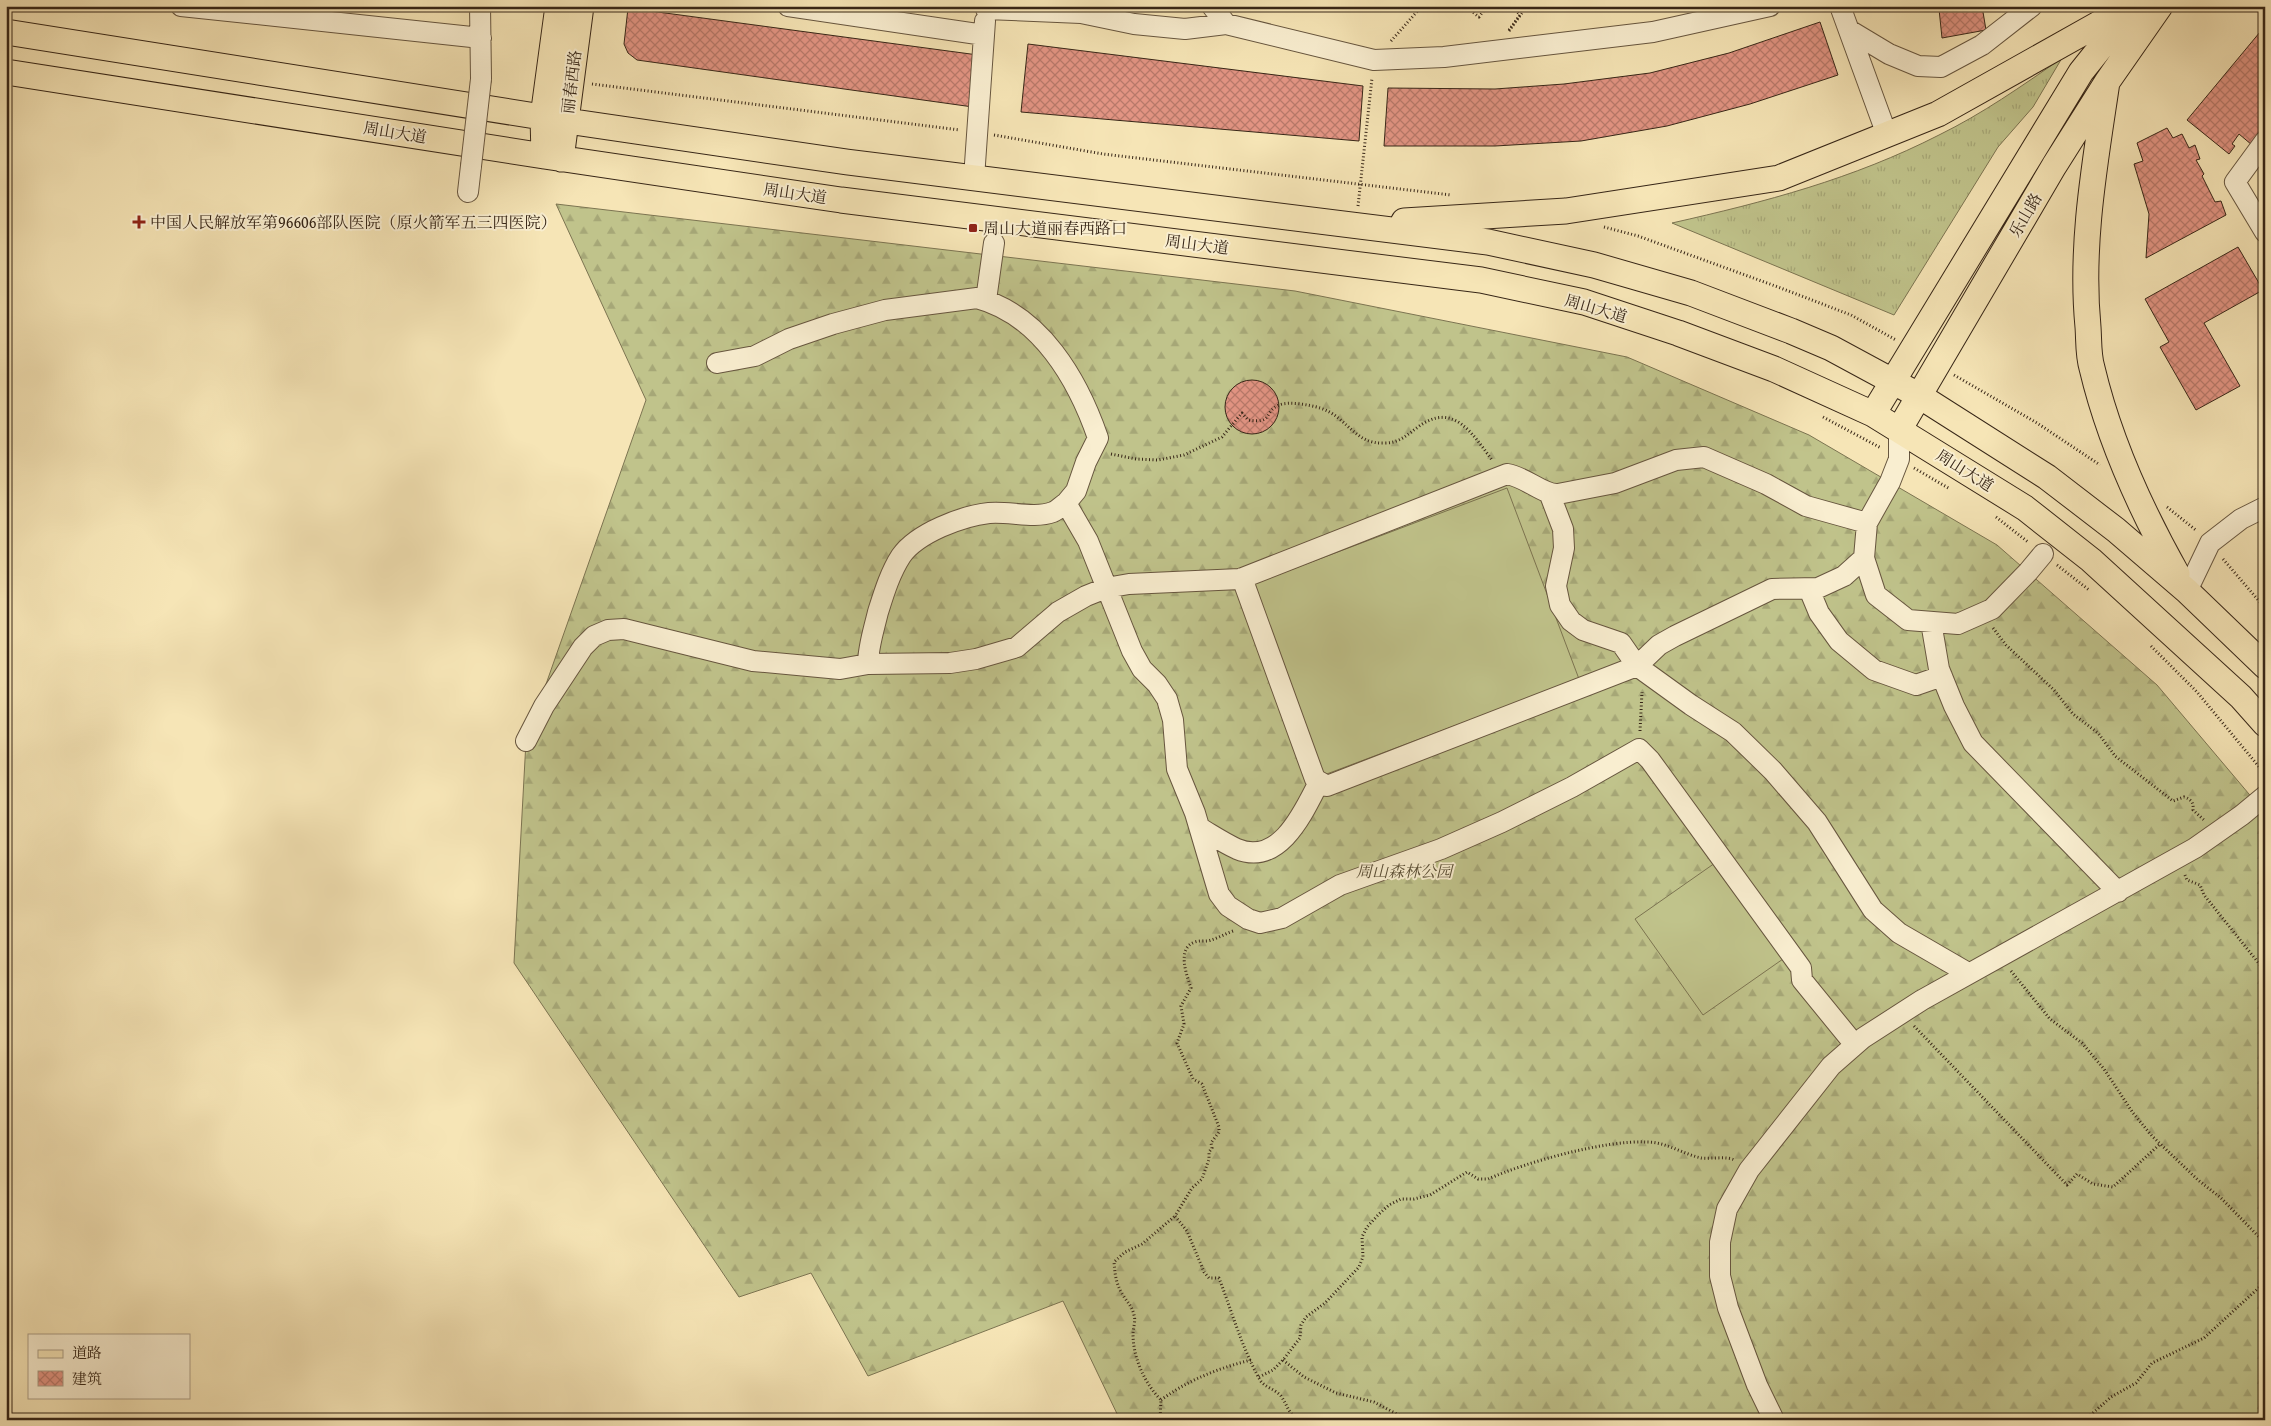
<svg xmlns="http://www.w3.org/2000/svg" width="2271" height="1426" font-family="'Gentium Book Plus','Noto Serif SC',serif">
<defs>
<pattern id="grass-tufts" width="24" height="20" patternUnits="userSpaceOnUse" patternTransform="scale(1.25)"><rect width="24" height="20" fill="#c0c38b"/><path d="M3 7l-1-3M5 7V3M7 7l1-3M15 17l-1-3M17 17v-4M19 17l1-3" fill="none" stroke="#a6a777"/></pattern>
<pattern id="forest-firs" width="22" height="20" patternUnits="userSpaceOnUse" patternTransform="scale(1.25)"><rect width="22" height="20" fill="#c0c38b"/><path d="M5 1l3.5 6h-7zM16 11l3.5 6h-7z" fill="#a6a777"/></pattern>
<pattern id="building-cross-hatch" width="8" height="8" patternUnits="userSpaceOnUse" patternTransform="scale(1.25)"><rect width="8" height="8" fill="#e29483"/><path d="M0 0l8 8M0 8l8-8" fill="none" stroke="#b8796a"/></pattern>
</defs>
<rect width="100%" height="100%" fill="#f6e5b6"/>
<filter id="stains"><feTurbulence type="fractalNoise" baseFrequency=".004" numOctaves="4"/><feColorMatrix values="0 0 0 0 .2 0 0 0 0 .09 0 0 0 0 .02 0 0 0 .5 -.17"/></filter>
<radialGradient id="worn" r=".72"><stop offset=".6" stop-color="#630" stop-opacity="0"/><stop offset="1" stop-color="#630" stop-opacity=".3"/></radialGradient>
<path fill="url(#grass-tufts)" stroke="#7c7451" d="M 2062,58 L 2033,107 L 1998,147 L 1894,315 L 1672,223 C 1765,202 1853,179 1939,135 C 1982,114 2022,86 2062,58 Z"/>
<path fill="url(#forest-firs)" stroke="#7c7451" d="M 556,204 L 1295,291 L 1627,357 L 1809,435 L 1997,545 L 2157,685 L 2265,813 L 2265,1420 L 1120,1420 L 1063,1301 L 868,1376 L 811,1273 L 739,1297 L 514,963 L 526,741 L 646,400 Z"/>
<path fill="#c0c38b" stroke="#7c7451" d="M 1507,488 L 1579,679 L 1324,775 L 1253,584 Z
M 1715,863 L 1783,959 L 1703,1015 L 1635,919 Z"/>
<path fill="url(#building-cross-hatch)" stroke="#372617" d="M 1945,6 L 1982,6 L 1986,30 L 1942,38 L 1939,9 L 1946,8 Z
M 628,8 L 978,55 L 973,107 L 637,60 L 628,53 L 624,44 Z
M 1820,22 L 1838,75 L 1750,104 L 1667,126 L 1581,141 L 1495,146 L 1384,146 L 1388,88 L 1495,89 L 1564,84 L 1650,73 L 1729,53 Z
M 2265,26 L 2265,130 L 2252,145 L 2239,134 L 2232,144 L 2235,146 L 2229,154 L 2187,120 Z
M 1028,44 L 1363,86 L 1359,141 L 1021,112 Z
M 2167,128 L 2173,138 L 2182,134 L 2189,148 L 2195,145 L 2200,159 L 2196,160 L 2204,174 L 2202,176 L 2215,202 L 2221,201 L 2226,215 L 2146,258 L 2149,214 L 2134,164 L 2143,161 L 2137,143 Z
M 2238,247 L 2263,290 L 2204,323 L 2240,386 L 2196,410 L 2160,347 L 2169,342 L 2145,299 Z
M1225 407a27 27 0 1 1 54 0a27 27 0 1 1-54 0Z"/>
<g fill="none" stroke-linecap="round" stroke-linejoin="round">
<defs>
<path id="minor" d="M 181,6 L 481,38
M 480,6 L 481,79
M 788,6 L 984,35
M 1212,6 L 1226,24
M 1840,6 L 1887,135
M 986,9 L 1081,13 L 1134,24 L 1185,29 L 1226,24 L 1374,60 L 1444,57 L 1653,32 L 1770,6
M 1849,30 L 1889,54 L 1918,66 L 1941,67 L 1982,45 L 2032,6
M 2265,141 L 2235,182 L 2265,232
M 974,178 L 985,21
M 468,192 L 471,166
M 986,300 L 994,243
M 717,363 L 755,356 L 789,339 L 833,324 L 885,310 L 977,298 C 1041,315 1078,380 1098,438 L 1086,462 L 1076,491 L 1066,503 L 1088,541 L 1132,651 L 1142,669 L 1157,684 L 1167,699 L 1173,720 L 1177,769 L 1195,813 L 1219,894 L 1228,906 L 1248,919 L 1260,923 L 1282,918 L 1340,885 L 1441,849 L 1502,822 L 1572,787 L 1639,749 L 1650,760 L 1801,968 L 1802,980 L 1855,1045
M 1899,430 L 1899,459 L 1890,482 L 1867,523 L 1864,558 L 1844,576 L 1818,588 L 1772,589 L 1675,636 L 1659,645 L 1637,666 L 1691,705 L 1733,732 L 1773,771 L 1817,822 L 1873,910 L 1899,933 L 1968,973
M 1864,558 L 1876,595 L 1908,620 L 1958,624 L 1992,609 L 2028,572 L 2043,554
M 1242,578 L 1315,779 L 1327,786 L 1637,666 L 1621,643 L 1583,630 L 1571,621 L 1560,605 L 1556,586 L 1564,548 L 1563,529 L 1550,495
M 1809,589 L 1819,613 L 1839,641 L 1874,670 L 1916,685 L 1942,676
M 2187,591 L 2210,543 L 2241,519 L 2265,507
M 1931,622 L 1939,669 L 1954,706 L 1973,743 L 2118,892
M 868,664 C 868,647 874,629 878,612 C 884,593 890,573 901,556 C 917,533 962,516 989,513 C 1009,511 1034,519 1053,512 C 1058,510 1062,505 1066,503
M 526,741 L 544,706 L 583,647 L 594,636 L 608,630 L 624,629 L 753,661 L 840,669 L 868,664 L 950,663 L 976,659 L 1017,647 L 1058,612 L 1086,596 L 1106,588 L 1129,584 L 1240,579 L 1507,474 C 1526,477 1543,495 1558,494 L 1615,483 L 1676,460 L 1704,457 L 1766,484 L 1806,506 L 1867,523
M 1200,828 C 1212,835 1224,843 1237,849 C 1280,867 1304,811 1319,782
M 1774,1420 L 1757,1385 L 1728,1308 L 1720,1276 L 1720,1242 L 1727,1209 L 1749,1170 L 1831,1066 L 1863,1038 L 1922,1000 L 2195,848 L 2242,815 L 2265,796"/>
<path id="major" d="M 6,32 L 567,121 L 847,162 L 1488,242 L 1594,265 L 1691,293 L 1791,331 L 1831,348 L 1918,395 L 2047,477 L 2116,530 L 2187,591 L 2265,666
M 6,72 L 544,156 L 841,200 L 1481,280 L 1584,302 L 1678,333 L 1774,369 L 1873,414 L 2025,508 L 2091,560 L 2241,697 L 2265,724
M 2107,82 C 2095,163 2080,245 2088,327 C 2089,340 2088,355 2092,368 C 2109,440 2141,510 2177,574
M 544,156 L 543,117 L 558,6
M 561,159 L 581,6
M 1404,221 L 1566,211 L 1779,178 L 1938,114 L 2102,22 L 2118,6
M 1873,414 L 2081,72 L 2129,12
M 1899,430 L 2054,166 L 2107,82 L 2160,6"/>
</defs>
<use href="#minor" stroke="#67563f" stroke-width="22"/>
<use href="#major" stroke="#372617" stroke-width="27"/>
<path stroke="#372617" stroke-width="3" stroke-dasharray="1 2.5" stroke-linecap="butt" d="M 1465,6 L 1479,17 L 1487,6
M 1509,30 L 1520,15 L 1512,6
M 1509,31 L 1527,6
M 1391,41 L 1422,6
M 592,84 L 960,130
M 994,135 L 1103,154 L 1451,195
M 1358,206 L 1372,78
M 1604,227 L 1638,236 L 1778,287 L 1851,315 L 1896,340
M 1954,375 L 2037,423 L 2100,465
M 1823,417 L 1881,448
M 1111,454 L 1136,459 L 1158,460 L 1184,455 L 1222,437 L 1242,413 L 1248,420 C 1274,424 1263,412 1279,405 C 1289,401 1310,405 1320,408 C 1347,416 1354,445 1385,443 C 1399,443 1407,435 1418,427 C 1453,401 1472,433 1492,460
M 1914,468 L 1950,489
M 2167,507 L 2197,531
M 1996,517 L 2028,542
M 2223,559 L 2265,608
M 2057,565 L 2089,590
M 1993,628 L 2006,645 L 2054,690 L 2073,714 L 2098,733 L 2115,756 L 2173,801 L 2184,797 C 2191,799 2194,803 2193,810 L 2204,820
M 2151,646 L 2197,692 L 2265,774
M 1640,731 L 1642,692
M 2185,875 L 2187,880 L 2200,885 L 2204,895 L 2265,971
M 1233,931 C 1225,934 1218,938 1211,940 C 1206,942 1200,940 1195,942 C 1176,948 1187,976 1191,988 L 1181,1006 L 1184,1024 L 1177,1043 L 1193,1079 L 1202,1084 L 1219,1127 L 1219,1132 L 1211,1143 L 1212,1148 L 1209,1152 L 1209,1159 L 1202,1179 L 1192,1188 L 1175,1216 L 1187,1231 L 1204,1272 L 1209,1278 L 1219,1278 C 1232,1312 1242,1348 1260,1380 C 1264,1387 1275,1389 1281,1396 C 1288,1406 1288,1414 1299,1420
M 2011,971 L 2050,1019 L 2082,1043 L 2104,1069 L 2133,1113 L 2152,1136 L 2198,1180 L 2221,1198 L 2265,1243
M 1914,1026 L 2067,1185 L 2077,1174 L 2093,1184 L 2113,1187 L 2160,1144
M 1283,1360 L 1304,1377 L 1336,1393 L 1374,1402 L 1408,1420
M 1259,1377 L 1273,1370 L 1283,1360 L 1300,1338 L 1301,1325 L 1306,1317 L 1325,1303 L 1359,1267 L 1363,1257 L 1362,1237 L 1367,1227 L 1379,1214 L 1389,1205 L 1401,1199 L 1414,1199 L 1430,1195 L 1467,1172 L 1478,1179 L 1488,1179 C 1527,1162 1604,1140 1647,1142 C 1666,1142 1683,1154 1701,1158 C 1712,1159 1726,1156 1735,1160
M 1161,1400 C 1188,1380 1219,1368 1251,1360
M 1160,1420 L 1161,1400 C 1145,1384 1133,1358 1133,1334 C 1133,1328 1136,1321 1134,1315 C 1132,1306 1127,1302 1123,1295 C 1116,1284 1115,1275 1114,1262 L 1125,1252 L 1142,1244 L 1175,1216
M 2085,1420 L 2111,1397 L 2136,1383 L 2152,1363 L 2204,1338 L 2265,1282"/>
<use href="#minor" stroke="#f9eed0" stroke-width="20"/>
<use href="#major" stroke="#f6e5b6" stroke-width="25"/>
<defs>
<path id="minor-bridge" d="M 471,166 L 481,79"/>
</defs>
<use href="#minor-bridge" stroke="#67563f" stroke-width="22" stroke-linecap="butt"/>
<use href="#minor-bridge" stroke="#f9eed0" stroke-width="20"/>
</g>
<g fill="#8f2418" stroke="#f9eed0" stroke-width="2">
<path d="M136.5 214.5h5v5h5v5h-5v5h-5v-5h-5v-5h5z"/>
<rect x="968" y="223" width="10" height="10" rx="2.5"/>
</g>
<g text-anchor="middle" stroke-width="4" stroke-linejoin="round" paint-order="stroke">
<g font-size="16" fill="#372617" stroke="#f9eed0">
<text transform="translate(571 82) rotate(-83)" y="6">丽春西路</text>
<text transform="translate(395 132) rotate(9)" y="6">周山大道</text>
<text transform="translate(795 193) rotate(8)" y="6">周山大道</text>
<text transform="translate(2025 215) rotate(-60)" y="6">乐山路</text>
<text transform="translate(1197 244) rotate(7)" y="6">周山大道</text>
<text transform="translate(1596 308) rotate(16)" y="6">周山大道</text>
<text transform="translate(1965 470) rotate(32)" y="6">周山大道</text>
</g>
<g font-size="16" fill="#372617" stroke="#f9eed0" text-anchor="start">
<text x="150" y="228">中国人民解放军第96606部队医院（原火箭军五三四医院）</text>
<text x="983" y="234">周山大道丽春西路口</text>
</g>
<g font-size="16" font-style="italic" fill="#594d34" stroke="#f9eed0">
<text x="1404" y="877">周山森林公园</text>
</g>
</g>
<rect width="2271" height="1426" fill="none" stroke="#f6e5b6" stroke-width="25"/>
<rect x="8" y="8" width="2256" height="1411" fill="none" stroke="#372617" stroke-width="2.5"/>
<rect x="12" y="12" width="2246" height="1401" fill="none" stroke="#372617"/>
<rect x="28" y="1334" width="162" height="65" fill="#f9eed0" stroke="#ab9e86"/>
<rect x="38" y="1350" width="25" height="8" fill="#f6e5b6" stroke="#ab9e86"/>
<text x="72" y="1358" font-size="15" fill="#372617">道路</text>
<rect x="38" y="1371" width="25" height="15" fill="url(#building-cross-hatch)" stroke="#ab9e86"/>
<text x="72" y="1384" font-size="15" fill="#372617">建筑</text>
<rect width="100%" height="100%" filter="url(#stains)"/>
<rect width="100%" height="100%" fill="url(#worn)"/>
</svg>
